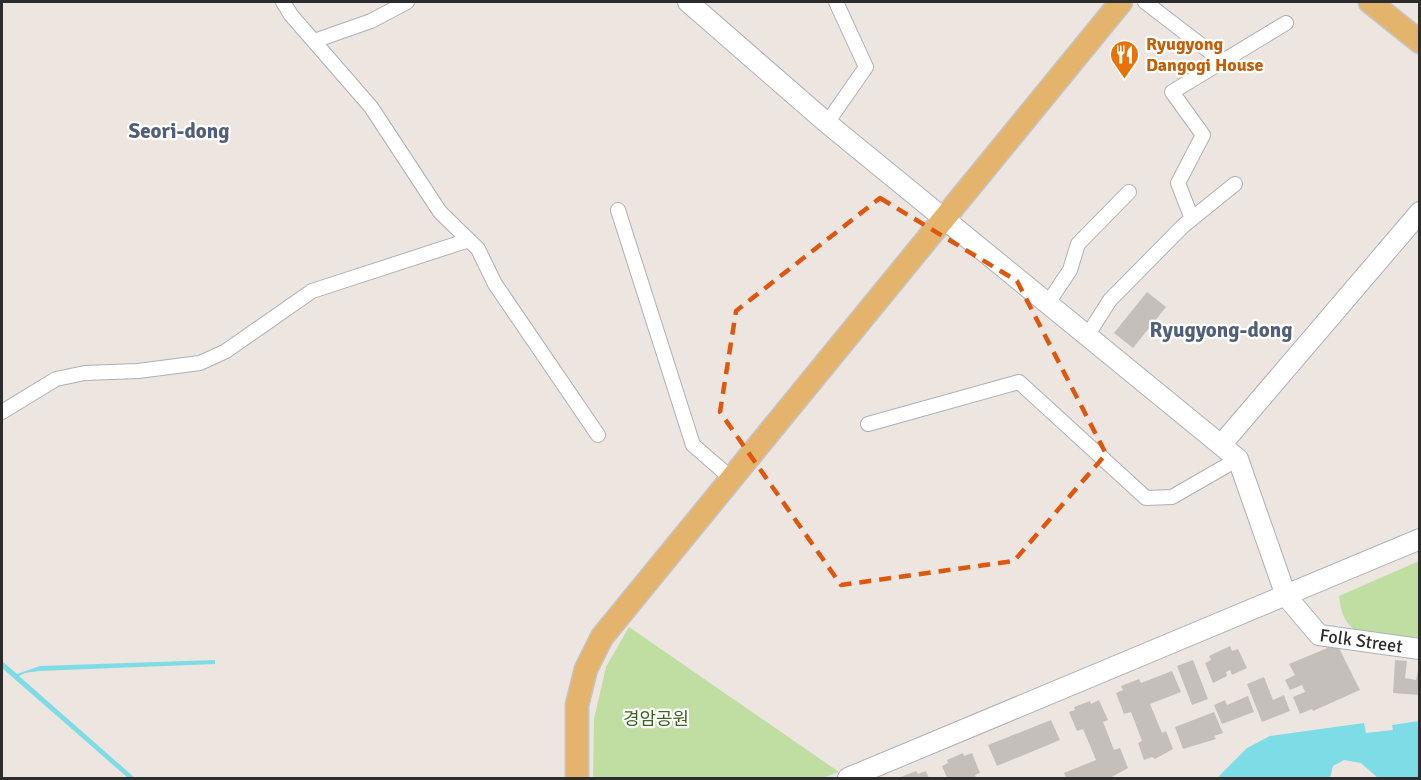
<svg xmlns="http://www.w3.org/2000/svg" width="1421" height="780" font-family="Signika,'Noto Sans KR',sans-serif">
<rect width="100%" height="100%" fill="#ede5e0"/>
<path fill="#c1dea2" d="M 1419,561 L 1419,642 C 1397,640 1357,642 1345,619 C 1341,612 1340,603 1339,596 Z
M 629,627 L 839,772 L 823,778 L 593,778 L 594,719 L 606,667 Z"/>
<path fill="#7ddce5" d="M 215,660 L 215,664 L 39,671 L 25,673 L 19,676 L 135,778 L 128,778 L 2,668 L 2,661 L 17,674 L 40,666 Z
M 1419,721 L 1419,778 L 1378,778 L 1361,763 L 1344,760 L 1333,766 L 1330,778 L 1217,778 L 1247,748 L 1270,736 L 1364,723 L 1366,733 L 1393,730 L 1392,725 Z"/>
<path fill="#c5bfbc" d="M 1147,292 L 1166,307 L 1133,348 L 1114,333 Z
M 1337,644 L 1360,690 L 1313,711 L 1312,709 L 1300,714 L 1293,697 L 1305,692 L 1302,685 L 1290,690 L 1285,680 L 1295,675 L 1289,664 Z
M 1230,646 L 1232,651 L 1238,649 L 1247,668 L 1232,675 L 1230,670 L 1226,672 L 1227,676 L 1213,683 L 1205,663 L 1211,660 L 1209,656 Z
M 1193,660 L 1208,699 L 1192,705 L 1177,666 Z
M 1395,660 L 1407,661 L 1405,678 L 1416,680 L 1420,660 L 1420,695 L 1393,693 Z
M 1172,671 L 1181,692 L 1150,704 L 1162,733 L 1166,731 L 1173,749 L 1155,759 L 1152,757 L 1144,760 L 1138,743 L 1142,741 L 1131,712 L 1124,714 L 1116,693 L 1123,690 L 1121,686 L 1139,679 L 1141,683 Z
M 1264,677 L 1273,700 L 1284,695 L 1290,711 L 1262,722 L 1247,684 Z
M 1248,696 L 1254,712 L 1222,724 L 1214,705 L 1225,700 L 1227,705 Z
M 1099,700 L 1108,720 L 1103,722 L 1114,750 L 1120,748 L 1128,768 L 1110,778 L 1066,778 L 1064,773 L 1096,760 L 1083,729 L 1077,731 L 1069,712 L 1075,710 L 1074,707 L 1090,701 L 1091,704 Z
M 1214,712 L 1223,733 L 1214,736 L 1216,739 L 1183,749 L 1175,727 Z
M 1051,720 L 1060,740 L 997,766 L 988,745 Z
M 963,753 L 964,756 L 972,753 L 980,773 L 975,775 L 976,778 L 947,778 L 942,766 L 948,763 L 947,760 Z
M 916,771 L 918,774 L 926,771 L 929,778 L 898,778 Z"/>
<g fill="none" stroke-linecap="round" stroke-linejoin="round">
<defs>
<path id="street" d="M 283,2 L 291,15 L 371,107 L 440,212 L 478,249 L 495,284 L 598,435
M 1145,2 L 1222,61
M 314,41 L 371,21 L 407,2
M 827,123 L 866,67 L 836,2
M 618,210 L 693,445 L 731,478
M 1192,219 L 1178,183 L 1203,135 L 1172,92 L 1286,23
M 1048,303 L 1070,270 L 1078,244 L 1129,192
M 1087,336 L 1110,300 L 1183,226 L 1235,184
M 2,412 L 56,379 L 85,373 L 138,371 L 200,363 L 226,351 L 312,291 L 469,240
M 868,424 L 1019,382 L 1146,498 L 1172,497 L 1238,459"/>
<g id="secondary">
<path id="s1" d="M 688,2 L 827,123 L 1238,459 L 1286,596 L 1319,635 L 1420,649"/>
<path d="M 1221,445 L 1420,212"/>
<path d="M 848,778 L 1420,539"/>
</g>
<path id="primary" d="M 1370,2 L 1420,42
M 577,778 L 577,705 L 586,669 L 602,637 L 1121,2"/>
</defs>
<use href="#street" stroke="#acb0b7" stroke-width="16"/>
<use href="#secondary" stroke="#acb0b7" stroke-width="22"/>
<use href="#primary" stroke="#c4c4c4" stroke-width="25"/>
<use href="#street" stroke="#fff" stroke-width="14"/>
<use href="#secondary" stroke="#fff" stroke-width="20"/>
<use href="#primary" stroke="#e5b46c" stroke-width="22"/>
</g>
<path fill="none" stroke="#df570e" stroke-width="4.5" stroke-dasharray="12 8" stroke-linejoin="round" d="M 880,198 L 1017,281 L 1106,454 L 1014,561 L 841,585 L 720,412 L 736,311 Z"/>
<defs>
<symbol id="restaurant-pin" viewBox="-11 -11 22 30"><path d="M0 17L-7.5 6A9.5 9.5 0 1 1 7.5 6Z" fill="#e8710a" stroke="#fff"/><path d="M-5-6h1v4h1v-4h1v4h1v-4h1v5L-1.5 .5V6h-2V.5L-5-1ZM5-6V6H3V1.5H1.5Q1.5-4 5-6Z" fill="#fff"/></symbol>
</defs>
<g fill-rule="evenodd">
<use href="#restaurant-pin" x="1108" y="38" width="33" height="45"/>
</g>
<g text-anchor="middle" stroke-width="4.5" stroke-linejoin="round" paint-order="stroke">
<g font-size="18" font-weight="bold" fill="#c56008" stroke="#fff" text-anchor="start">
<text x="1146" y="50">Ryugyong<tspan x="1146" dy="21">Dangogi House</tspan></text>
</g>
<g font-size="18" fill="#2c2c2c" stroke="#fff">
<text dy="6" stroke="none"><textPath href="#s1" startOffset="954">Folk Street</textPath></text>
</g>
<g font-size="18" fill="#3b6421" stroke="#fff">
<text x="656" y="725">경암공원</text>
</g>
<g font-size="21" font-weight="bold" fill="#505f7a" stroke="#fff">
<text x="179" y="138">Seori-dong</text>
<text x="1221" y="337">Ryugyong-dong</text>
</g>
</g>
<rect width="1421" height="780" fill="none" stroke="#2c2c2c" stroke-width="6"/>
</svg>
